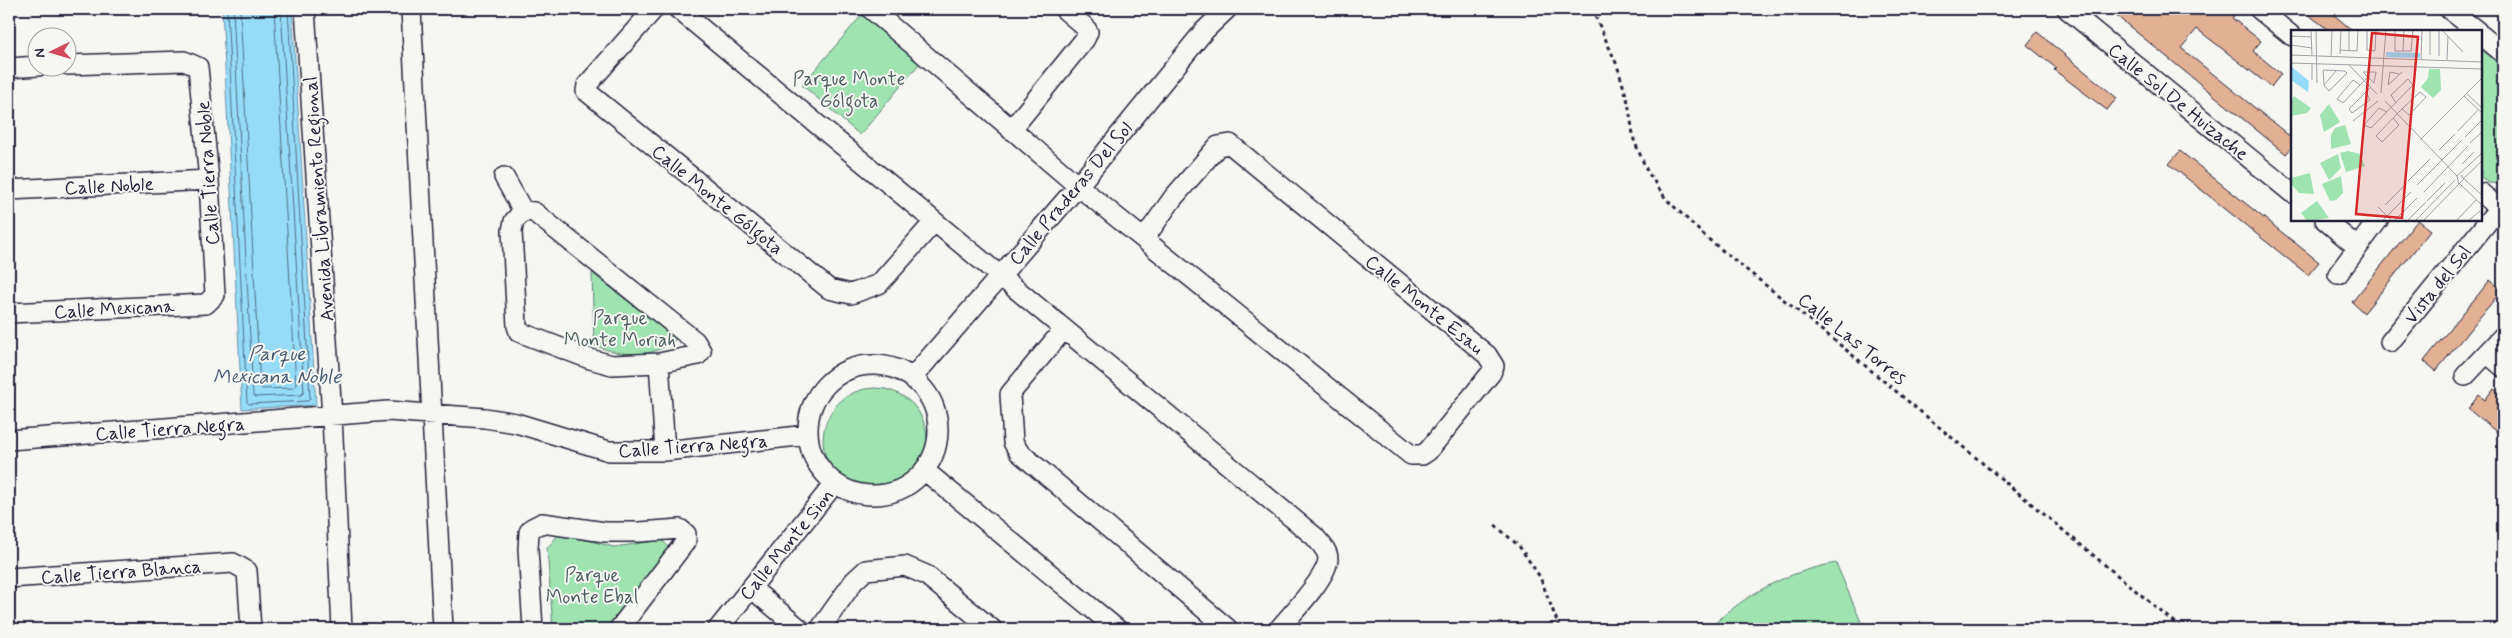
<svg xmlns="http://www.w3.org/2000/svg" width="2512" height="638" font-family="Mynerve,sans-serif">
<rect width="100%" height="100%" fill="#f6f6f2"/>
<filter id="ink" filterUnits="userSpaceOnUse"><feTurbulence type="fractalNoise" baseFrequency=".02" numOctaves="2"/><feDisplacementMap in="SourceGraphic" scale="10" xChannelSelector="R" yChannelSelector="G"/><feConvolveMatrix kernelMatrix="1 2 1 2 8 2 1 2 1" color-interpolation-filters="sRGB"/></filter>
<g filter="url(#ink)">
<path fill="#9ee3b0" stroke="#608276" d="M 867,9 L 930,51 L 860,135 L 802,85 Z
M 2481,48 L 2503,67 L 2503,181 L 2501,184 L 2488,183 L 2481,177 Z
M 592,273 L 676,339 C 649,360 624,357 594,345 Z
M823 440a52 52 0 1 1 104 0a52 52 0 1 1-104 0Z
M 560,533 L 614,547 L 662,540 L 672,551 L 610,629 L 553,629 L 547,548 Z
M 1836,563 L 1864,629 L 1709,629 C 1745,594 1786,572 1836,563 Z"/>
<path fill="#96dcf8" stroke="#6892ac" d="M 222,9 L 292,9 L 316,405 L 242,409 Z"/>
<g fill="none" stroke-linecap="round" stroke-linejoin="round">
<path stroke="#506c87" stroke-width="1" d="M 227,9 L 247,402 L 249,404 L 308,401 L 310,398 L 288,9
M 233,9 L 253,395 L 255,397 L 301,395 L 304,392 L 281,9
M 240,9 L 260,387 L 262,389 L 294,388 L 296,385 L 274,9"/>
</g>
<path fill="#e2b094" stroke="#22223b" d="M 2108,9 L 2226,9 L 2234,16 L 2232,18 L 2261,41 L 2253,51 L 2281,74 L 2271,87 L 2197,29 L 2181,48 L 2292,138 L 2292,147 L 2286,154 Z
M 2301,9 L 2327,9 L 2353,31 L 2330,31 Z
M 2037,32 L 2117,98 L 2107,110 L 2054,70 L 2056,68 L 2027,45 Z
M 2180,151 L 2319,262 L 2308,275 L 2169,164 Z
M 2418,220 L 2431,230 L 2364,313 L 2352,302 Z
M 2490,280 L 2502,290 L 2436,371 L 2424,361 Z
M 2494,388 L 2503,396 L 2503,437 L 2468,409 L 2479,395 L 2485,400 Z"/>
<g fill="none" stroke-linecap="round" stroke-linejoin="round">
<defs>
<path id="minor" d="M 305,9 L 332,416 L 342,629
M 411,9 L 443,629
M 654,9 L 587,85 L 586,91 L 829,289 L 851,294 L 879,284 L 934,222
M 678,9 L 1314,536 C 1320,543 1328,550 1328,559 C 1327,578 1291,614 1279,629
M 871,9 L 1078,186 L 1411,455 L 1422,455 L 1428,451 L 1491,373 L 1494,366 L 1487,355 L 1230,144 L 1218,146 L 1173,198 L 1144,239
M 2067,9 L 2292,193
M 2259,9 L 2292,36
M 2449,9 L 2477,31
M 2481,35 L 2503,53
M 9,68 L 38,66
M 1011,130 L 1085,39 L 1088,32 L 1085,27 L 1064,9
M 504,177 L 523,211
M 9,190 L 209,180
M 2481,193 L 2503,212
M 523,211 L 534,212 L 695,341 L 701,351 L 698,355 L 659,363 L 612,365 L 590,359 L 519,332 L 517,326 L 512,231 L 514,221 Z
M 2325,220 L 2357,247
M 2338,274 L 2378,220
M 9,313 L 206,304 L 215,295 L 209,180 L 198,67 L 184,61 L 68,65
M 1064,329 L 1010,394 L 1013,442 L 1019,452 L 1228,629
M 2390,342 L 2503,203
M 2488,354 L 2503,367
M 659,363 L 665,451
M808 430a65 65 0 1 1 130 0a65 65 0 1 1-130 0Z
M 2465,376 L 2503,336
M 912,378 L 1078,186 L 1204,31 L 1227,9
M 9,440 L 388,411 L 485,418 L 516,423 L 609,451 L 665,451 L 807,435
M 924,470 L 1117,629
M 9,578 L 233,563 L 247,571 L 251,629
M 751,588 L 800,629
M 533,629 L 528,549 L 529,532 L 532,528 L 542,523 L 605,532 L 640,532 L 680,529 L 686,534 L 686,541 L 619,629
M 718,629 L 835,483
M 820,629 L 854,581 L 866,570 L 905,566 L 926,575 L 992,629"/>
</defs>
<use href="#minor" stroke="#22223b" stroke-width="22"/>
<path stroke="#22223b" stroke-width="3" stroke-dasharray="4 4" stroke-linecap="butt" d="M 1592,9 L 1617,65 L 1628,102 L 1634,140 L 1647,171 L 1666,199 L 1707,238 L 1850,353 L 2182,629
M 1495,525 L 1519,546 L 1540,577 L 1560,629"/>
<use href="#minor" stroke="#f6f6f2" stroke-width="19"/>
</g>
</g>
<g text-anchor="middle" stroke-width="4" stroke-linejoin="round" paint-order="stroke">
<g font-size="19" fill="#475c5e" stroke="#f6f6f2">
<text x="849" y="85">Parque Monte<tspan x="849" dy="22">Gólgota</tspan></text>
<text x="620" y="324">Parque<tspan x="620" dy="22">Monte Moriah</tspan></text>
<text x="592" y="581">Parque<tspan x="592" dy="22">Monte Ebal</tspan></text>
</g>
<g font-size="19" fill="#22223b" stroke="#f6f6f2">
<text transform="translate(2179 101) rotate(39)" y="7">Calle Sol De Huizache</text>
<text transform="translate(207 173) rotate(-94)" y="7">Calle Tierra Noble</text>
<text transform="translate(109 185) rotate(-3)" y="7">Calle Noble</text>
<text transform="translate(1070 193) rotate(-50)" y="7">Calle Praderas Del Sol</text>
<text transform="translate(318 199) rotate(-94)" y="7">Avenida Libramiento Regional</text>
<text transform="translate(718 199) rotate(39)" y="7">Calle Monte Gólgota</text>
<text transform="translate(2437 284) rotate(-51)" y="7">Vista del Sol</text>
<text transform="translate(1425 304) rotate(39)" y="7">Calle Monte Esau</text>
<text transform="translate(114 308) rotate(-3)" y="7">Calle Mexicana</text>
<text transform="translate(1853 338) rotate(39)" y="7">Calle Las Torres</text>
<text transform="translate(170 428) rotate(-4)" y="7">Calle Tierra Negra</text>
<text transform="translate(693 445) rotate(-4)" y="7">Calle Tierra Negra</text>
<text transform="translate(786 544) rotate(-51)" y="7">Calle Monte Sion</text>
<text transform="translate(121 571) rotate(-4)" y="7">Calle Tierra Blanca</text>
</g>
<g font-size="20" font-style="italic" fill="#455a74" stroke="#f6f6f2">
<text x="277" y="360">Parque<tspan x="277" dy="23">Mexicana Noble</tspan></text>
</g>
</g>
<g transform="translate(2291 30)">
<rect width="191" height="191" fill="#f6f6f2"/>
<path d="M 138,39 L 149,39 L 150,60 L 142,68 L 130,57 L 137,48 ZM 3,66 L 20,78 L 16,83 L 0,86 L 0,71 ZM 38,74 L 49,92 L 33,102 L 29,85 ZM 54,95 L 60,114 L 40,119 L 40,105 L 44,98 ZM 57,121 L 69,124 L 74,136 L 55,142 L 49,123 ZM 47,124 L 50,138 L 38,150 L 29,133 ZM 19,143 L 23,164 L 8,163 L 1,155 L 0,148 ZM 50,146 L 52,163 L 45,170 L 39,171 L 31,154 ZM 26,171 L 38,188 L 16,191 L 10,183 Z" fill="#9ee3b0"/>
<path d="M 95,22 L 129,23 L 129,28 L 95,27 ZM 1,37 L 18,51 L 17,62 L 0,50 Z" fill="#96dcf8"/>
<path fill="none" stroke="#a1a1a9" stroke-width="1" d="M 20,0 L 21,26M 25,0 L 26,53M 76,0 L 76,20 L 84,21 L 85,0M 104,0 L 104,21 L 120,21 L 122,0M 151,0 L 172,22M 0,6 L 20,7M 0,15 L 21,18M 49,20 L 66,21 L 67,0M 58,21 L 58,0M 112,21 L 113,0M 49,24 L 50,0M 0,25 L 192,32M 139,25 L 139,0M 148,26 L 148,0M 40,27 L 41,0M 130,29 L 131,0M 156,30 L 157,6M 0,33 L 192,39M 21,33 L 21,50M 58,35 L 86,64M 32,40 L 54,41 L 56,43 L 38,61 L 33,55 ZM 72,42 L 85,42 L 83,53M 72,42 L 83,53M 33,55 L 45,41M 69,55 L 62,50 L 46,69 L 52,73 L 69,55 L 77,47M 97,55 L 99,42 L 108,44M 97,55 L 111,42M 75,62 L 79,70 L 61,83 L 58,79 L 79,58M 90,63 L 95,0M 175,63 L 192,79M 173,66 L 192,84M 94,71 L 166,146M 96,82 L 88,78 L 73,95 L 80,98 L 122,55 L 117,49 L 100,65 L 105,73M 102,88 L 108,95 L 91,112 L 85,106 L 106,84 L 111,79 L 129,62 L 135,67 L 118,85 L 111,79M 62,91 L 87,71M 167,101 L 187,80M 174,107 L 192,89M 129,110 L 192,47M 179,113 L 192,101M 148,120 L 164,104M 171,134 L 183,122M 170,145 L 173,149 L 168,154 L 166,146 L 192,122M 173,148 L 192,130M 173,149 L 192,166M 117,151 L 139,129M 169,154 L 192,176M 126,155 L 171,110M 133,162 L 177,116M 136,171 L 154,153M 94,175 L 115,154M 87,177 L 101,191M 91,191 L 120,162M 103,191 L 126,168M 116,191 L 135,172M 124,191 L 164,150M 132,191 L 168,154M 165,191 L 185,170M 177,191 L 189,181"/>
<path fill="#d62828" fill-opacity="0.15" stroke="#d62828" stroke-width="2.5" d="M 81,3 L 127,7 L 111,188 L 65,184 Z"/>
<rect width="191" height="191" fill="none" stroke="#22223b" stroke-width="2.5"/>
</g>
<rect width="2512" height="638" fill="none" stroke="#f6f6f2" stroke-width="30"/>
<rect x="15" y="15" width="2482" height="608" fill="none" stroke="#22223b" stroke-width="2" filter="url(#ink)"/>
<g transform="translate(52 52) rotate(265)"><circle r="24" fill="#f6f6f2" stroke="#a1a1a9"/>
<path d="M0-4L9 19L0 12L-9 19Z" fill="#d1495b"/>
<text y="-8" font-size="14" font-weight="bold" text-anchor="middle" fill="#22223b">N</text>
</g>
</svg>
